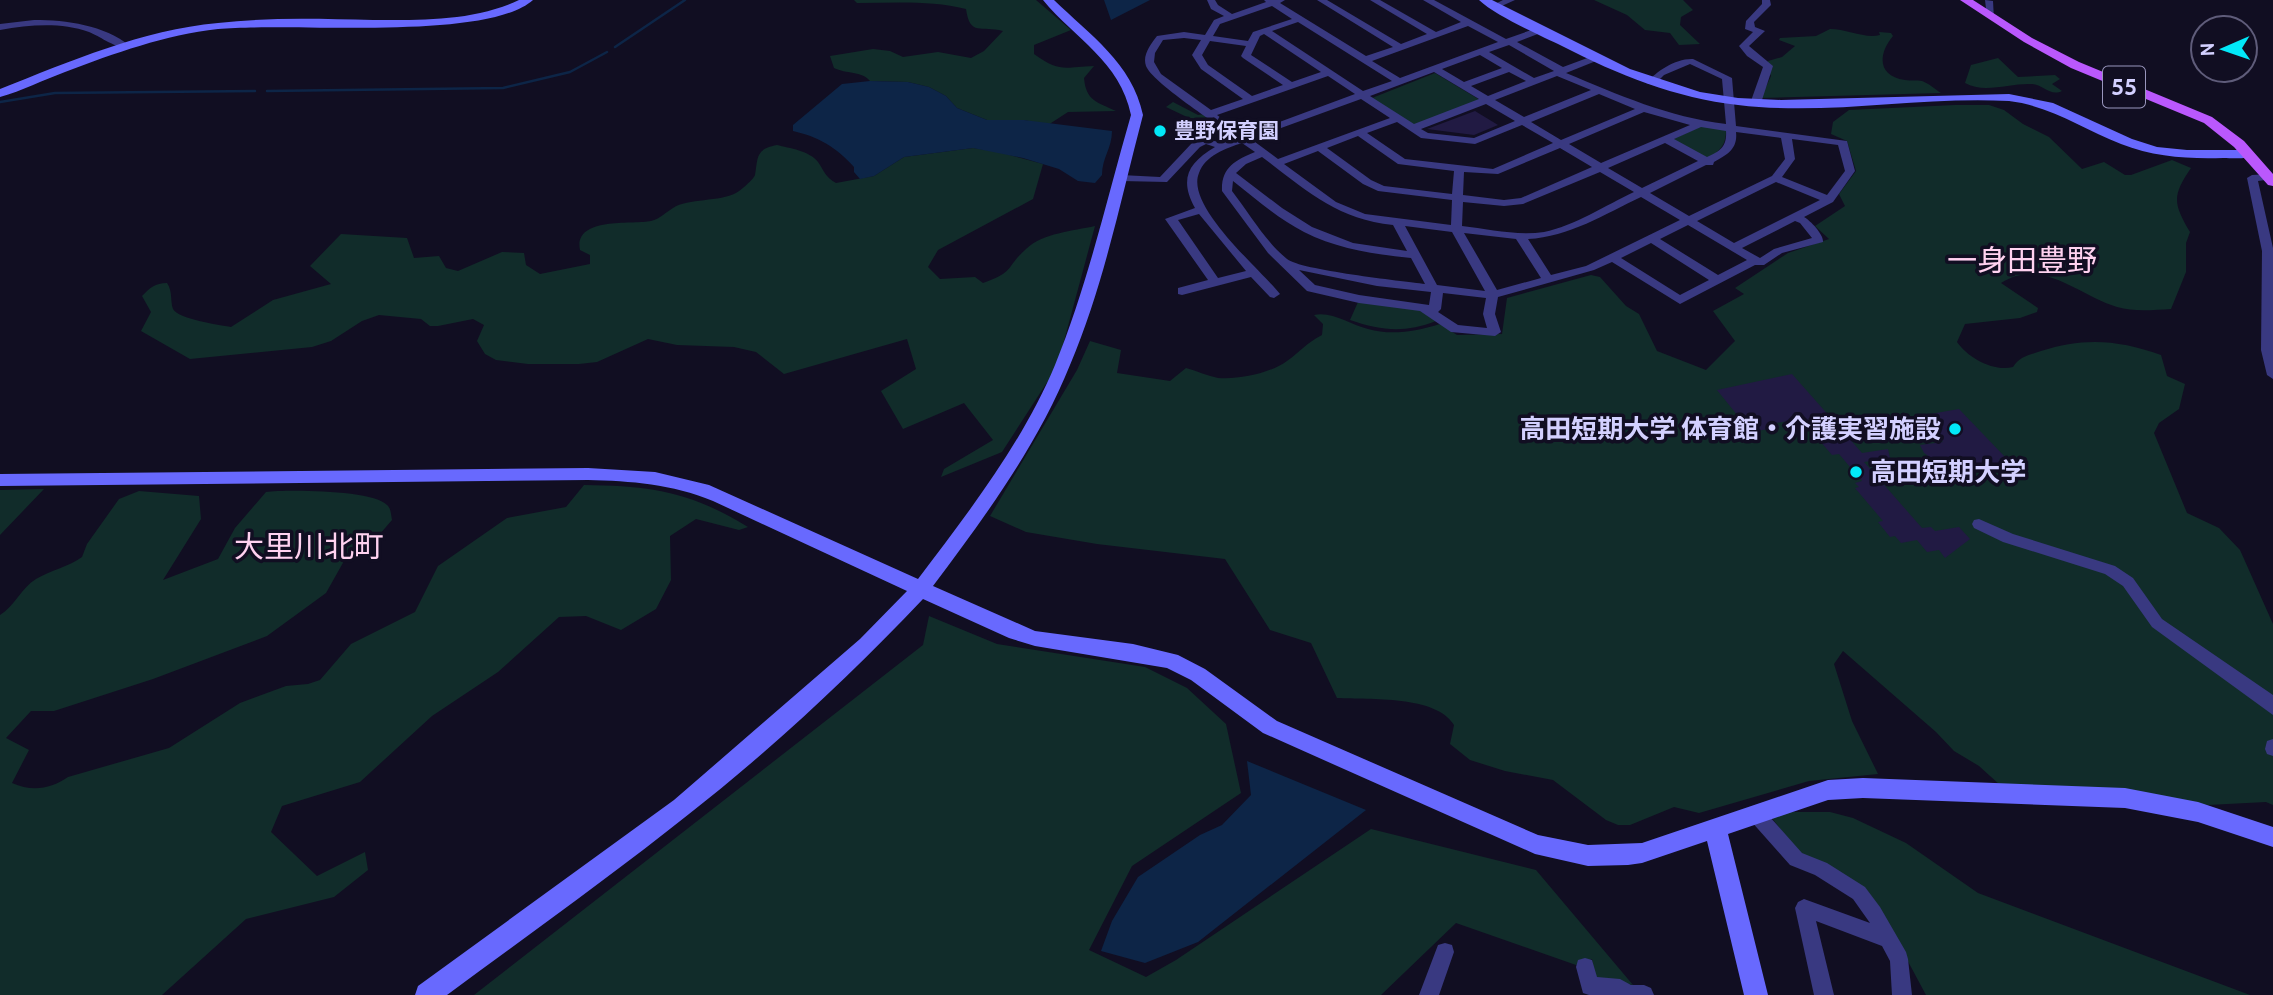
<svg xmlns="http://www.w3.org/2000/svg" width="2273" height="995" font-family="Cabin,'Noto Sans JP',sans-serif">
<rect width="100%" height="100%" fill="#110e22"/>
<path fill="#112c2a" d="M 854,0 L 1036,0 L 1071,30 L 1034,45 L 1034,54 C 1060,73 1064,67 1094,66 L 1084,78 C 1086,101 1097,102 1116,111 L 1068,112 L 1048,125 L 1024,120 L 987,120 L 957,108 L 946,96 L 929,87 L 908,82 L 870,81 C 862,71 846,74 834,68 L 830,56 L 873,49 L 890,51 L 903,57 L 938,52 L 971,58 L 984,51 L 1003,31 C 981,25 970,37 966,9 C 931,0 893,3 857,3 Z
M 1594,0 L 1683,0 L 1693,10 L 1681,17 L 1680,25 L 1700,44 L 1679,45 L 1670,33 L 1645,30 L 1627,15 Z
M 1830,29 C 1847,29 1865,39 1880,35 L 1879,32 L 1891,33 L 1893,36 C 1878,54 1877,76 1905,80 C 1911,81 1917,80 1922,81 C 1928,83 1935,89 1941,93 L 1760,98 L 1758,91 L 1766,87 L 1771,76 L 1767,67 L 1768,61 L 1782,57 L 1795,46 L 1779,40 L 1780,38 L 1816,36 Z
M 1998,58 L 2018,77 L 2055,75 L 2060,79 L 2052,84 L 2062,91 C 2050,97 2043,84 2031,84 C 2010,83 1984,94 1965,83 L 1971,65 Z
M 1435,73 L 1480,100 L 1417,125 L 1411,124 L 1372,98 Z
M 1173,102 L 1198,115 L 1204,114 L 1229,132 L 1229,135 L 1218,137 L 1202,133 L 1188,142 L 1181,140 L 1187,128 L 1187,117 L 1166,107 Z
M 1955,105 L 1989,105 L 2004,110 L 2023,124 L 2049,137 L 2082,169 L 2104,162 L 2125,175 L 2131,175 L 2172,160 L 2191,168 C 2172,196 2173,203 2190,232 L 2186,243 L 2186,272 L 2171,309 C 2153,310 2134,312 2117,307 C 2076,294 2042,257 2001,283 L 2038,308 L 2037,312 L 2020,318 L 1965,324 L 1957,342 C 1968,358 1994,372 2013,367 C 2020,356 2030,355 2041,351 C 2084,337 2119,340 2161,355 L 2167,376 L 2185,384 L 2179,409 L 2159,423 L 2154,433 L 2187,513 L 2219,528 L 2240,550 L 2273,624 L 2273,805 L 2266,802 L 2208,805 L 2117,791 L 2000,785 L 1979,766 L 1954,751 L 1936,732 L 1843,651 L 1834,664 L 1852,721 L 1878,774 L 1809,781 L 1699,813 L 1674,807 L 1630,825 L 1618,825 L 1606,820 L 1553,780 L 1505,771 L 1470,760 L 1450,744 L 1454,725 C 1436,695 1370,700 1337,698 L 1311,643 L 1270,630 L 1225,559 L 1097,544 L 1026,532 L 990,516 L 1077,370 L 1090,341 L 1121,350 L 1117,373 L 1170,381 L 1186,368 C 1197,371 1208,376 1218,378 C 1238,380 1271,373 1287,361 C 1301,351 1305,344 1322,335 L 1323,324 L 1314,315 C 1332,311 1351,325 1368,329 C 1392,336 1417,331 1440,324 L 1457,335 L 1502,334 L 1507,298 L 1591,275 L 1600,277 L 1626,306 L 1639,314 L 1657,351 L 1706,370 L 1735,341 L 1713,311 L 1744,294 L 1735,288 L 1788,253 L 1829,239 L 1815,226 L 1845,206 L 1839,194 L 1856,171 L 1847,141 L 1831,134 L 1833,122 L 1849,110 Z
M 1702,126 L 1726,130 C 1726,147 1719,151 1706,160 L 1671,140 Z
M 777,145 C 789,148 810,151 818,162 C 825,172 825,177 836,183 L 874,176 L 904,157 L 973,148 L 999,152 L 1043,164 L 1033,199 L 938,250 L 928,267 L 940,279 L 975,277 L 983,283 C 1016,271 1004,269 1026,249 C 1043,233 1073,231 1095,226 L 1057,367 L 1002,452 L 941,477 L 944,469 L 993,440 L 964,403 L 903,429 L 881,391 L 916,369 L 907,339 L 784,374 L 756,352 L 734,347 L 677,345 L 648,339 L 597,362 L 579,364 L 528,364 L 496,360 L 485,354 L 477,341 L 484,325 L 473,319 L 438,326 L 430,326 L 421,319 L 379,315 L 362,321 L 331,341 L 312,347 L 190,359 L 141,331 L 151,312 L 142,296 C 150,288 155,283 167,283 C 173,292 170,301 173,309 C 178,319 219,325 231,327 L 273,300 L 331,284 L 310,266 L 341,234 L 407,238 L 414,258 L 439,256 L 446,268 L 458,271 L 502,252 L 524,253 L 526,265 L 540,274 L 590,264 L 590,255 L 580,250 C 573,216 634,225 651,221 C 660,219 666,212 673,208 C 688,198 720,202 736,193 C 740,191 754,179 755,175 C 758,158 755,149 777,145 Z
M 1358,302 L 1420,310 L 1436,321 C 1405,333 1382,331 1350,320 Z
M 584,485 C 651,486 689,491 748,527 L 739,530 L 696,519 L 670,536 L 671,580 L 656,609 L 621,630 L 586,616 L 559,617 L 498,672 L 432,716 L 360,782 L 282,806 L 271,832 L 317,876 L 365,852 L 368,870 L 334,897 L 246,919 L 162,995 L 0,995 L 0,615 C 15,606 21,588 36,579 C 51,570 68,567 82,557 L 87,544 L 119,499 L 139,491 L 199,496 L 201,519 L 163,580 L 218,559 L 235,528 L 266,492 C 286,489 375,490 387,505 C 391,508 391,515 392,520 L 379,535 L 359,547 L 344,561 L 326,593 L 267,636 L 153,679 L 54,711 L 31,711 L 6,738 L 29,750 L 12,783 C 32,792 51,789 68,777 L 169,748 L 240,703 L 286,686 L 308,684 L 320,680 L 351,644 L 415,612 L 438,566 L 507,518 L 566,507 Z
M 44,489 L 0,535 L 0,490 Z
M 929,616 L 997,644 L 1145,667 L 1187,688 L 1226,724 L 1241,793 L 1132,866 L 1089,950 L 1146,977 L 1176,960 L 1371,829 L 1536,870 L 1633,985 L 1595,979 L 1592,959 L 1576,965 L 1456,923 L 1381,995 L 474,995 L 923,645 Z
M 1790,812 L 1830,812 L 1853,818 L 1906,843 L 1978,893 L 2250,995 L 1926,995 L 1882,913 L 1800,855 L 1772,818 Z"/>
<path fill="#0d2547" d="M 1104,0 L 1150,0 L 1111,20 Z
M 870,81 L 908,82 L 929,87 L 946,96 L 957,108 L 987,120 L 1024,120 L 1112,131 C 1112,148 1102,158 1102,175 L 1095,183 L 1078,181 L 1059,169 L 1023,158 L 973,148 L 904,157 L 874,176 L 860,179 L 854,172 L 854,167 C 836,147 819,137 793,131 L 793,125 L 842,84 Z
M 1247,761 L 1366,810 L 1198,942 L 1145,963 L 1101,951 L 1112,921 L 1138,877 L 1200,835 L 1222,825 L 1251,795 Z"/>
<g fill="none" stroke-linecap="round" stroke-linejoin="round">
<path stroke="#0d2547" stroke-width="2.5" d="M 615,47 L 685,0
M 267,91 L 503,88 L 570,72 L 607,52
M 0,102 L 55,93 L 255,91"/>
</g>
<path fill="#211a43" d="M 1475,111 L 1498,125 L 1474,135 L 1427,129 Z
M 1792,374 L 1862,453 L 1888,449 L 1890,458 L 1864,462 L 1922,528 L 1931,527 L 1935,531 L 1959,527 L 1970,539 L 1945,558 L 1939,550 L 1927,552 L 1917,540 L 1901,543 L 1895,536 L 1890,537 L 1878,522 L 1883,521 L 1855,488 L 1859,487 L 1855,483 L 1862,481 L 1839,454 L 1832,455 L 1801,419 L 1776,423 L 1780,427 L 1751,432 L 1717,390 Z
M 1959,409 L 2006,458 L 1999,459 L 2003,463 L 1969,469 L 1962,462 L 1941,465 L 1924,453 L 1920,445 L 1943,442 L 1919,416 Z"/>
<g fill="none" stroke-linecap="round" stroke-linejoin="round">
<path fill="#393981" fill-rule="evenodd" d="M 1207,0 L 1215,0 L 1218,5 L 1232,14 L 1266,2 L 1264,0 L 1285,0 L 1280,3 L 1366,56 L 1393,47 L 1317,0 L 1327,0 L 1401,44 L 1427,34 L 1370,0 L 1380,0 L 1436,32 L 1461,22 L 1423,0 L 1434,0 L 1506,39 L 1537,28 L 1543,28 L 1543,32 L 1517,42 L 1563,67 L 1590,57 L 1596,57 L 1596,61 L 1566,73 C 1619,95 1668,117 1726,124 L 1722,79 L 1690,64 L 1664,75 L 1654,85 L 1646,83 C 1657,71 1676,58 1693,59 L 1732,78 L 1736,126 L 1847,141 L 1855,171 L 1833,202 L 1804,217 C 1811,221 1824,235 1823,242 L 1782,253 L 1764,265 L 1755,265 L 1680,304 L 1612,262 L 1594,270 L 1498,297 L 1495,314 L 1501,332 L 1495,336 L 1451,332 L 1420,311 L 1359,303 L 1307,291 L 1268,253 L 1222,191 C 1221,168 1235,160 1255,152 L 1242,143 C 1226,148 1205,156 1199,173 C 1185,206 1260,269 1280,294 L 1274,298 L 1270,297 L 1251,277 L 1182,295 L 1178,294 L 1178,288 L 1208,280 L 1165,219 L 1195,208 C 1179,179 1188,163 1215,147 L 1206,144 L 1200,147 L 1167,182 L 1121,181 L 1116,178 L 1121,175 L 1160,177 L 1192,143 L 1201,138 L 1223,143 L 1236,138 C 1218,125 1152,82 1146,66 C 1142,55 1151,44 1157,36 L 1184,32 L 1205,35 L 1214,20 L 1224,16 L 1211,9 ZM 1272,6 L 1292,19 L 1253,32 L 1248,41 L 1213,36 L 1220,24 ZM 1298,22 L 1392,81 L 1363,91 L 1272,31 ZM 1468,26 L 1498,42 L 1400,78 L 1372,61 ZM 1264,34 L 1321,72 L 1292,82 L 1251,55 L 1260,36 ZM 1184,38 L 1201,40 L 1192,55 L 1201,69 L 1243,99 L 1211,110 L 1161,74 L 1154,62 L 1155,53 L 1163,40 ZM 1210,41 L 1246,46 L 1241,56 L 1243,58 L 1283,85 L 1252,96 L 1208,65 L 1202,55 ZM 1509,45 L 1554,71 L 1534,78 L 1489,52 ZM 1480,55 L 1502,68 L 1464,82 L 1442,69 ZM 1434,72 L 1479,99 L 1414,124 L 1370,96 ZM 1509,72 L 1526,81 L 1488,96 L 1471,86 ZM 1328,76 L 1355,94 L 1244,135 L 1217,115 ZM 1557,76 L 1591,90 L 1524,117 L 1495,100 ZM 1599,94 L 1635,109 L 1561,140 L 1531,122 ZM 1361,99 L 1390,118 L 1278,159 L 1251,139 ZM 1486,104 L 1515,121 L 1474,138 L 1428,133 L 1421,129 ZM 1644,112 L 1690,125 L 1601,163 L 1569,144 ZM 1397,122 L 1421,138 L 1475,144 L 1522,125 L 1553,143 L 1493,169 L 1405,159 L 1367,133 ZM 1701,127 L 1726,131 C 1727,147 1720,151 1707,157 L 1674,139 ZM 1736,132 L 1781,138 L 1785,159 L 1772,176 L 1689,216 L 1650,193 L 1706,165 L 1713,165 L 1714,162 C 1727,155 1738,149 1736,132 ZM 1358,136 L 1398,164 L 1454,171 L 1452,194 L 1384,186 L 1371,180 L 1327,148 ZM 1792,139 L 1838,145 L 1845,171 L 1827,195 L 1782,177 L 1795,159 ZM 1665,143 L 1698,161 L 1642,188 L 1608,168 ZM 1560,148 L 1592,167 L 1521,198 L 1504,200 L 1463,195 L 1464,172 L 1498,174 ZM 1318,151 L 1363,184 L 1378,191 L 1452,200 L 1451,225 L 1365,214 L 1336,202 L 1284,164 ZM 1262,157 C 1306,190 1336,219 1393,225 L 1407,251 L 1353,243 L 1312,227 L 1282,208 L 1236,173 L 1246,164 ZM 1600,172 L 1634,192 C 1606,205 1574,226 1544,232 C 1517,236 1488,229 1462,226 L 1463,202 L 1504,206 L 1523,204 ZM 1233,181 C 1256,199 1278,219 1304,232 C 1337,249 1374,254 1411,258 L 1425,284 C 1402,281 1300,270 1287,259 C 1265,241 1249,213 1232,191 ZM 1776,182 L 1820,200 L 1734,243 L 1697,221 ZM 1641,197 L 1680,220 L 1586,266 L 1551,275 L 1528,239 C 1569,237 1605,214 1641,197 ZM 1199,214 L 1246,271 L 1218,278 L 1178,220 ZM 1795,221 L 1800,223 L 1812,238 L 1774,249 L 1760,258 L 1742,248 ZM 1688,225 L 1747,260 L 1718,275 L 1660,239 ZM 1405,226 L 1452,232 L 1485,291 L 1437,285 ZM 1464,233 L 1516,239 L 1541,278 L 1497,290 ZM 1651,243 L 1709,280 L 1680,295 L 1621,258 ZM 1299,270 L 1377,286 L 1431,292 L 1429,305 L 1359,295 L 1315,285 ZM 1443,293 L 1486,298 L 1483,314 L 1487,328 L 1458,325 L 1438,312 L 1441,309 Z
M 1503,0 L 1515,0 L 1495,9 L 1491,6 Z
M 1762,0 L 1770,0 L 1771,5 L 1754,22 L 1755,27 L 1765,31 L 1749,46 L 1773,66 L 1761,103 L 1756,106 L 1751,103 L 1752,98 L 1763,67 L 1747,56 L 1739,46 L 1753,32 L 1745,29 L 1746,21 L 1762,4 Z
M 1985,0 L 1993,1 L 1994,19 L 1987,17 Z
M 34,20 C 67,20 104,25 130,46 C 120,52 100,36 89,32 C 60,22 30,25 0,30 L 0,24 Z
M 2269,174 L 2273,175 L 2273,179 L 2258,181 L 2273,248 L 2273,379 L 2267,375 L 2261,350 L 2262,251 L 2247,178 L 2252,175 Z
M 1979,519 L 2013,534 L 2115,566 L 2133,578 L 2162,619 L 2273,695 L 2273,715 L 2152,627 L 2123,586 L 2105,574 L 2003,542 L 1974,528 L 1972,524 L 1974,520 Z
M 2273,739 L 2273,756 L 2267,754 L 2265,749 L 2267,741 Z
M 1756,806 L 1762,808 L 1802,853 L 1827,863 L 1865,887 L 1880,907 L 1906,952 L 1908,959 L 1912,995 L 1892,995 L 1890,961 L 1882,946 L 1816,921 L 1834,995 L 1814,995 L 1795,908 L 1798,902 L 1804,899 L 1870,923 L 1853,899 L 1815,875 L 1790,865 L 1750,820 L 1747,814 L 1750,808 Z
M 1445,943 L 1452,945 L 1454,952 L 1439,995 L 1419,995 L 1438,945 Z
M 1585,958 L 1592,960 L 1597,977 L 1620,979 L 1631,985 L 1644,985 L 1651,988 L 1654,995 L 1589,995 L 1583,993 L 1576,967 L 1578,960 Z"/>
<path fill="#6869fe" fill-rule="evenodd" d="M 519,0 L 533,0 C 486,42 288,22 218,29 C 165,35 115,53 65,72 C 43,80 22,91 0,97 L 0,89 C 71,61 142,30 218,23 C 270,17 321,19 373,20 C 422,20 474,21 519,0 Z
M 1043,0 L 1054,0 C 1090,35 1132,63 1143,115 C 1121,198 1104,285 1070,365 C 1038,445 984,518 933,586 L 1035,631 L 1133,644 L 1178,655 L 1205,669 L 1277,721 L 1538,835 L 1588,845 L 1642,843 L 1828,780 L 1863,778 L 2125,788 L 2198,802 L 2273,827 L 2273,847 L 2198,822 L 2125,808 L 1863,798 L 1828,800 L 1728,834 L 1768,995 L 1744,995 L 1707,841 L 1642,863 L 1628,865 L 1588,866 L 1535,854 L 1263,733 L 1191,680 L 1167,668 L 1035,646 L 1009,638 L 923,599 C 851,675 772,749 689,814 C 610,877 528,935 447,995 L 415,995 L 418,986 L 674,800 L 860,639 L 907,591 L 713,501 C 672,484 631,481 588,480 L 0,486 L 0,474 L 588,468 L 655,472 L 709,485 L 918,579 C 968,513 1023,442 1055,365 C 1088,284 1107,198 1131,115 C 1120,61 1075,39 1043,0 Z
M 1479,0 L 1492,0 L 1630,69 L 1700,92 L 1738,98 L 1781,100 L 2009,94 L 2053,103 L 2132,139 L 2157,147 L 2187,150 L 2248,150 L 2254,154 C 2247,160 2233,158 2223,158 C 2188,159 2154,157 2121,144 C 2083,129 2051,106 2009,101 C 1919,96 1828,116 1738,105 C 1676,98 1618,75 1562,46 C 1539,35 1496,16 1479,0 Z"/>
<path fill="#ba58fd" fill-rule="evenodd" d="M 1960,0 L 1973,0 L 2032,38 L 2079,62 L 2212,117 L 2244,141 L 2273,174 L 2273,186 L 2268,185 L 2234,147 L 2204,123 L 2071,68 L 2024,42 Z"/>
</g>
<g fill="#02e8f8" stroke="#110e22" stroke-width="2.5">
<circle cx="1160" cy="131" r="7"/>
<circle cx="1955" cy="429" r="7"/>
<circle cx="1856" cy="472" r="7"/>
</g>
<g text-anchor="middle" stroke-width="7" stroke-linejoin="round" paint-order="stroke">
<g font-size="21" font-weight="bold" fill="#d3d0ff" stroke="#110e22" text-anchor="start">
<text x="1174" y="138">豊野保育園</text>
</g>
<rect fill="#110e22" stroke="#9996bd" stroke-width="2" x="2103" y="66.5" width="42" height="41" rx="5"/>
<g font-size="24" font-weight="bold" fill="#d3d0ff">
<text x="2124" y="95">55</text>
</g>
<g font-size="26" font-weight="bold" fill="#d3d0ff" stroke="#110e22" text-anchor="end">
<text x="1941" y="438">高田短期大学 体育館・介護実習施設</text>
<text x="1870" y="481" text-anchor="start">高田短期大学</text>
</g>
<g font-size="30" fill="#ffd2f0" stroke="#110e22">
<text x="2022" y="271">一身田豊野</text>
<text x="309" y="557">大里川北町</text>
</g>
</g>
<g transform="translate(2224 49) rotate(268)"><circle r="33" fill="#110e22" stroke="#5f5c7a" stroke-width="2"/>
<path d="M0-5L12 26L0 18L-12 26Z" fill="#02e8f8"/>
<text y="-10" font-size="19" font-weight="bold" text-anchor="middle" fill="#d3d0ff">N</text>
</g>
</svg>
